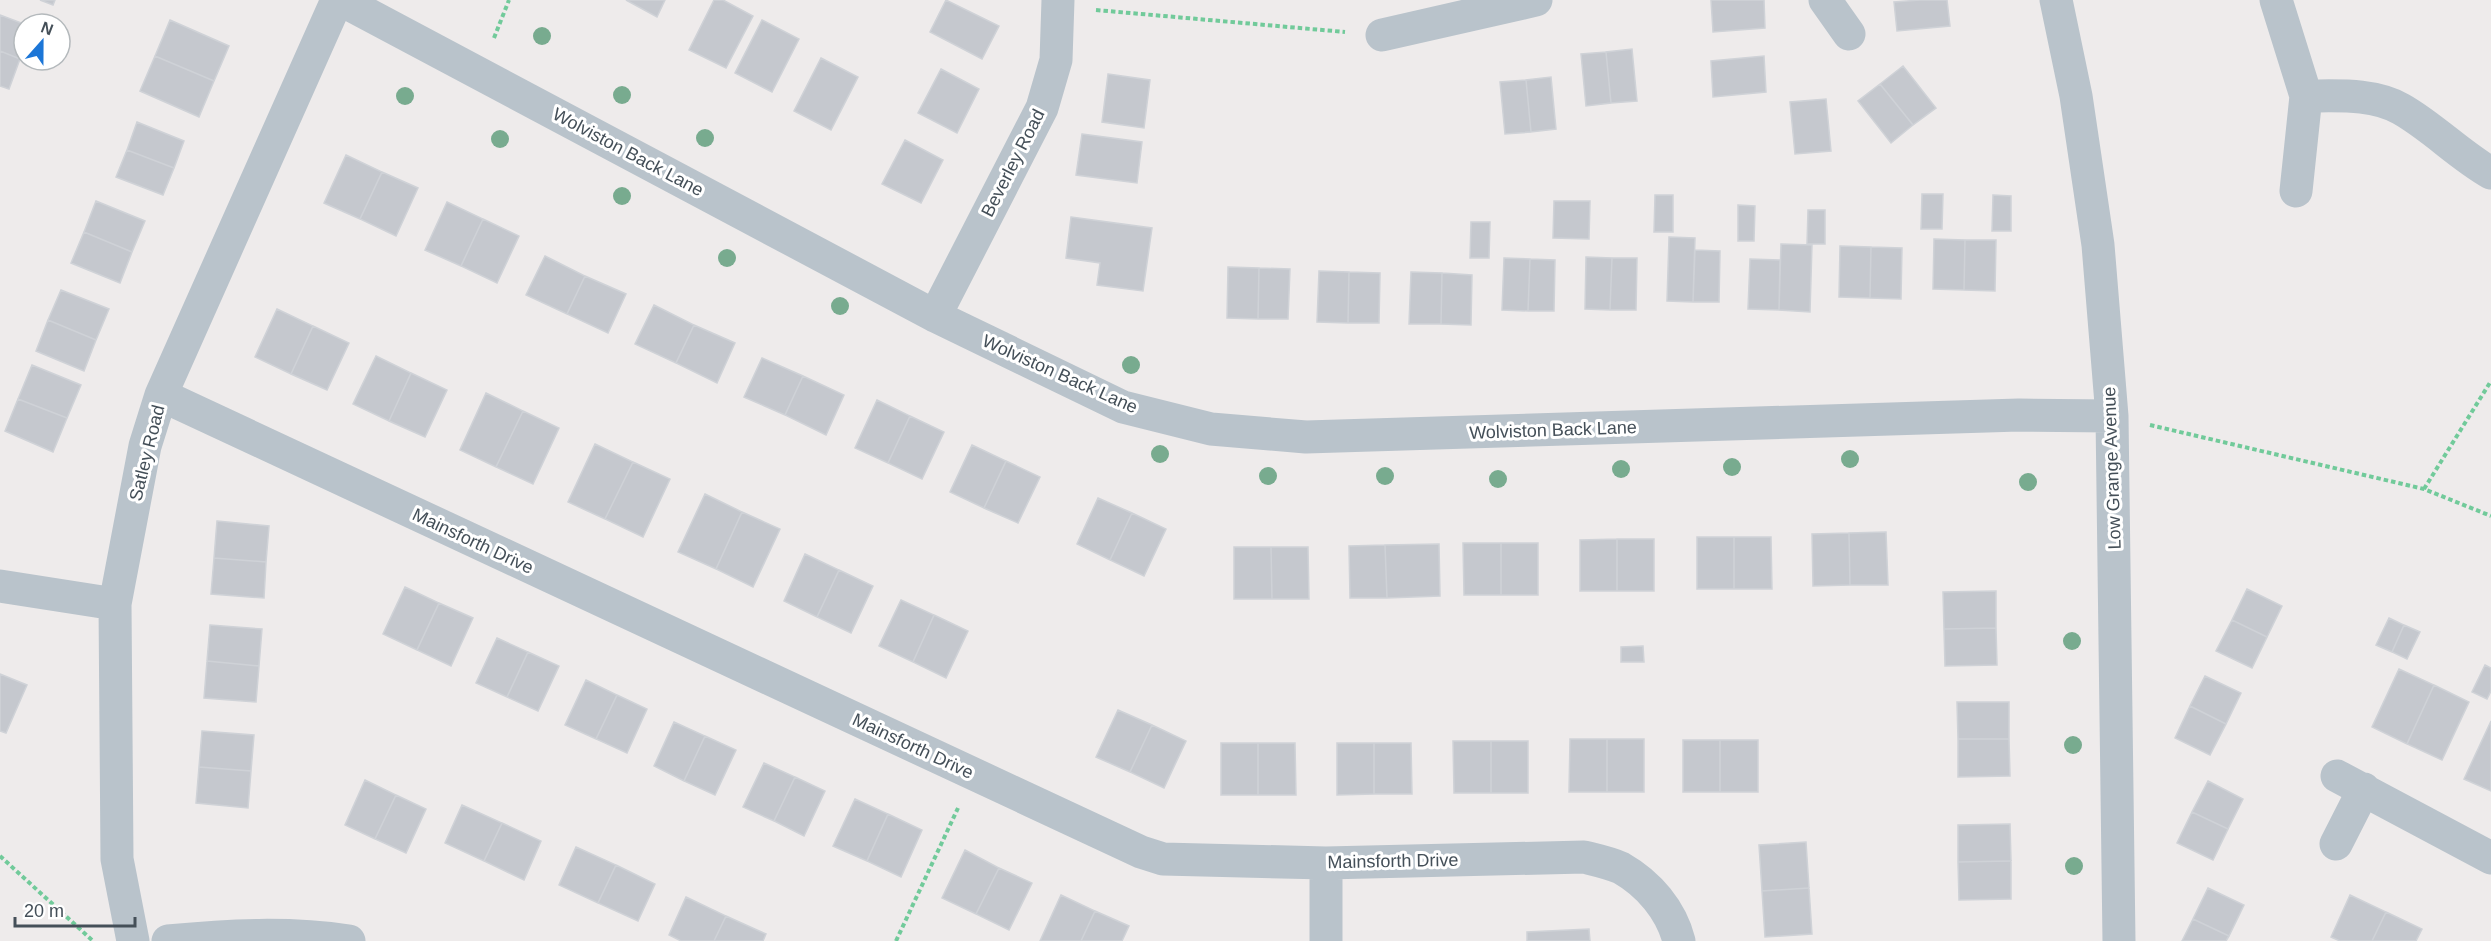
<svg xmlns="http://www.w3.org/2000/svg" width="2491" height="941" font-family="Arial,sans-serif">
<rect width="100%" height="100%" fill="#eeebeb"/>
<path fill="#c5c8ce" stroke="#cfd2d7" stroke-width="1.5" d="M 40,0 L 55,0 L 53,5 Z
M 626,0 L 665,0 L 657,17 Z
M 714,0 L 723,0 L 753,16 L 726,68 L 689,50 Z
M 946,0 L 999,26 L 982,59 L 930,32 Z
M 1711,0 L 1764,0 L 1765,28 L 1713,32 Z
M 1920,0 L 1947,0 L 1950,26 L 1897,31 L 1894,2 Z
M 0,15 L 24,24 L 24,49 L 20,59 L 0,51 Z
M 170,20 L 229,46 L 214,81 L 155,56 Z
M 762,20 L 799,39 L 772,92 L 735,73 Z
M 1632,49 L 1637,101 L 1611,103 L 1606,52 Z
M 0,51 L 20,59 L 9,89 L 0,86 Z
M 1606,52 L 1611,103 L 1586,106 L 1581,54 Z
M 155,56 L 214,81 L 199,117 L 140,91 Z
M 1764,56 L 1766,92 L 1713,97 L 1711,61 Z
M 821,58 L 858,77 L 831,130 L 794,111 Z
M 1903,66 L 1936,108 L 1913,125 L 1880,84 Z
M 941,69 L 979,89 L 957,133 L 918,113 Z
M 1108,74 L 1150,80 L 1144,128 L 1102,122 Z
M 1551,77 L 1556,129 L 1531,132 L 1526,80 Z
M 1526,80 L 1531,132 L 1505,134 L 1500,82 Z
M 1880,84 L 1913,125 L 1891,143 L 1858,101 Z
M 1826,99 L 1831,151 L 1795,154 L 1790,102 Z
M 137,122 L 184,141 L 174,168 L 127,150 Z
M 1082,134 L 1142,142 L 1137,183 L 1076,175 Z
M 905,140 L 943,160 L 921,203 L 882,184 Z
M 127,150 L 174,168 L 163,195 L 116,177 Z
M 346,155 L 382,172 L 360,219 L 324,203 Z
M 382,172 L 418,188 L 396,236 L 360,219 Z
M 1922,194 L 1943,194 L 1942,229 L 1921,229 Z
M 1655,195 L 1673,195 L 1673,232 L 1654,232 Z
M 1993,195 L 2011,196 L 2011,231 L 1992,231 Z
M 96,201 L 145,221 L 132,252 L 84,232 Z
M 1554,201 L 1590,201 L 1589,239 L 1553,238 Z
M 447,202 L 483,219 L 461,266 L 425,250 Z
M 1738,205 L 1755,206 L 1754,241 L 1738,241 Z
M 1808,210 L 1825,210 L 1825,244 L 1807,244 Z
M 1071,217 L 1152,228 L 1143,291 L 1097,285 L 1100,263 L 1066,258 Z
M 483,219 L 519,236 L 497,283 L 461,266 Z
M 1471,222 L 1490,222 L 1489,258 L 1470,258 Z
M 84,232 L 132,252 L 120,283 L 71,263 Z
M 1669,237 L 1695,238 L 1693,302 L 1667,301 Z
M 1934,239 L 1965,240 L 1964,290 L 1933,289 Z
M 1965,240 L 1996,240 L 1995,291 L 1964,290 Z
M 1781,244 L 1812,245 L 1810,312 L 1779,310 Z
M 1840,246 L 1871,247 L 1870,298 L 1839,297 Z
M 1871,247 L 1902,248 L 1901,299 L 1870,298 Z
M 1695,250 L 1720,251 L 1719,302 L 1693,302 Z
M 545,256 L 585,276 L 567,314 L 526,295 Z
M 1586,257 L 1612,258 L 1610,310 L 1585,309 Z
M 1504,258 L 1530,259 L 1528,311 L 1502,310 Z
M 1612,258 L 1637,258 L 1636,310 L 1610,310 Z
M 1530,259 L 1555,260 L 1554,311 L 1528,311 Z
M 1750,259 L 1780,260 L 1779,310 L 1748,309 Z
M 1228,267 L 1259,268 L 1258,319 L 1227,318 Z
M 1259,268 L 1290,269 L 1288,319 L 1258,319 Z
M 1319,271 L 1349,272 L 1348,323 L 1317,322 Z
M 1349,272 L 1380,273 L 1379,323 L 1348,323 Z
M 1411,272 L 1442,273 L 1441,324 L 1409,324 Z
M 1442,273 L 1472,275 L 1471,325 L 1441,324 Z
M 585,276 L 626,294 L 608,333 L 567,314 Z
M 61,290 L 109,309 L 96,340 L 48,320 Z
M 654,305 L 694,325 L 676,363 L 635,344 Z
M 277,309 L 313,326 L 291,374 L 255,357 Z
M 48,320 L 96,340 L 84,371 L 36,351 Z
M 694,325 L 735,343 L 717,383 L 676,363 Z
M 313,326 L 349,343 L 327,390 L 291,374 Z
M 376,356 L 411,373 L 389,421 L 353,404 Z
M 762,358 L 803,376 L 785,415 L 744,397 Z
M 32,365 L 81,385 L 67,418 L 18,399 Z
M 411,373 L 447,390 L 425,437 L 389,421 Z
M 803,376 L 844,395 L 826,435 L 785,415 Z
M 486,393 L 523,411 L 496,467 L 460,450 Z
M 18,399 L 67,418 L 53,452 L 5,431 Z
M 877,400 L 910,416 L 888,463 L 855,448 Z
M 523,411 L 559,428 L 533,484 L 496,467 Z
M 910,416 L 944,432 L 922,479 L 888,463 Z
M 595,444 L 633,462 L 605,519 L 568,502 Z
M 972,445 L 1006,461 L 984,508 L 950,492 Z
M 1006,461 L 1040,477 L 1018,523 L 984,508 Z
M 633,462 L 670,479 L 643,537 L 605,519 Z
M 705,494 L 742,512 L 716,569 L 678,552 Z
M 1098,498 L 1132,513 L 1110,560 L 1077,544 Z
M 742,512 L 780,529 L 753,587 L 716,569 Z
M 1132,513 L 1166,529 L 1144,576 L 1110,560 Z
M 217,521 L 269,526 L 266,562 L 214,558 Z
M 1886,532 L 1888,585 L 1850,585 L 1849,533 Z
M 1849,533 L 1850,585 L 1813,586 L 1812,534 Z
M 1697,537 L 1734,537 L 1734,589 L 1697,589 Z
M 1734,537 L 1771,537 L 1772,589 L 1734,589 Z
M 1617,539 L 1654,539 L 1654,591 L 1617,591 Z
M 1617,539 L 1617,591 L 1580,591 L 1580,540 Z
M 1463,543 L 1501,543 L 1501,595 L 1464,595 Z
M 1501,543 L 1538,543 L 1538,595 L 1501,595 Z
M 1439,544 L 1440,596 L 1387,598 L 1385,545 Z
M 1385,545 L 1387,598 L 1350,598 L 1349,546 Z
M 1234,547 L 1271,547 L 1272,599 L 1234,599 Z
M 1271,547 L 1308,547 L 1309,599 L 1272,599 Z
M 805,554 L 839,570 L 817,617 L 784,601 Z
M 214,558 L 266,562 L 264,598 L 211,594 Z
M 839,570 L 873,586 L 851,633 L 817,617 Z
M 405,587 L 439,603 L 417,650 L 383,634 Z
M 2247,589 L 2282,606 L 2267,637 L 2232,620 Z
M 1996,591 L 1996,628 L 1944,629 L 1943,592 Z
M 901,600 L 934,615 L 913,662 L 879,646 Z
M 439,603 L 473,618 L 451,666 L 417,650 Z
M 934,615 L 968,631 L 946,678 L 913,662 Z
M 2389,618 L 2404,625 L 2392,652 L 2376,645 Z
M 2232,620 L 2267,637 L 2252,668 L 2216,651 Z
M 210,625 L 262,629 L 259,666 L 207,661 Z
M 2404,625 L 2420,632 L 2407,659 L 2392,652 Z
M 1996,628 L 1997,665 L 1945,666 L 1944,629 Z
M 497,638 L 528,652 L 507,697 L 476,683 Z
M 1643,646 L 1644,662 L 1621,662 L 1621,647 Z
M 528,652 L 559,666 L 538,711 L 507,697 Z
M 207,661 L 259,666 L 256,702 L 204,698 Z
M 2485,665 L 2491,668 L 2491,691 L 2487,699 L 2472,692 Z
M 2399,669 L 2434,685 L 2407,744 L 2372,727 Z
M 0,674 L 27,685 L 6,733 L 0,731 Z
M 2205,676 L 2241,693 L 2226,724 L 2190,706 Z
M 586,680 L 617,695 L 596,739 L 565,725 Z
M 2434,685 L 2469,702 L 2442,760 L 2407,744 Z
M 617,695 L 647,709 L 627,753 L 596,739 Z
M 1957,702 L 2009,702 L 2009,739 L 1958,739 Z
M 2190,706 L 2226,724 L 2210,755 L 2175,738 Z
M 1118,710 L 1152,725 L 1130,772 L 1096,757 Z
M 2491,721 L 2491,791 L 2464,779 Z
M 674,722 L 705,736 L 684,781 L 654,766 Z
M 1152,725 L 1186,741 L 1164,788 L 1130,772 Z
M 202,731 L 254,735 L 251,771 L 199,767 Z
M 705,736 L 736,750 L 715,795 L 684,781 Z
M 1570,739 L 1607,739 L 1607,792 L 1569,792 Z
M 1607,739 L 1644,739 L 1644,792 L 1607,792 Z
M 1958,739 L 2009,739 L 2010,776 L 1958,777 Z
M 1683,740 L 1720,740 L 1720,792 L 1683,792 Z
M 1720,740 L 1758,740 L 1758,792 L 1720,792 Z
M 1453,741 L 1491,741 L 1491,793 L 1454,793 Z
M 1491,741 L 1528,741 L 1528,793 L 1491,793 Z
M 1221,743 L 1258,743 L 1258,795 L 1221,795 Z
M 1258,743 L 1295,743 L 1296,795 L 1258,795 Z
M 1337,743 L 1374,743 L 1374,794 L 1337,795 Z
M 1374,743 L 1411,743 L 1412,794 L 1374,794 Z
M 764,763 L 795,777 L 774,821 L 743,807 Z
M 199,767 L 251,771 L 248,808 L 196,803 Z
M 795,777 L 825,791 L 804,836 L 774,821 Z
M 365,780 L 396,795 L 375,839 L 345,825 Z
M 2208,781 L 2243,799 L 2228,829 L 2192,812 Z
M 396,795 L 426,809 L 406,853 L 375,839 Z
M 855,799 L 888,814 L 867,861 L 833,846 Z
M 462,805 L 502,823 L 484,861 L 445,843 Z
M 2192,812 L 2228,829 L 2213,860 L 2177,843 Z
M 888,814 L 922,830 L 901,877 L 867,861 Z
M 502,823 L 541,841 L 524,880 L 484,861 Z
M 2010,824 L 2011,861 L 1958,862 L 1958,825 Z
M 1806,842 L 1809,888 L 1762,891 L 1759,845 Z
M 576,847 L 616,865 L 598,903 L 559,885 Z
M 965,850 L 999,868 L 976,914 L 942,898 Z
M 2011,861 L 2011,899 L 1959,900 L 1958,862 Z
M 616,865 L 655,884 L 638,921 L 598,903 Z
M 999,868 L 1032,883 L 1009,930 L 976,914 Z
M 1809,888 L 1812,934 L 1765,937 L 1762,891 Z
M 2208,888 L 2244,905 L 2229,936 L 2193,919 Z
M 1061,895 L 1095,911 L 1081,941 L 1040,941 Z
M 2350,895 L 2386,912 L 2372,941 L 2340,941 L 2331,937 Z
M 686,897 L 726,916 L 714,941 L 681,941 L 669,935 Z
M 1095,911 L 1129,926 L 1122,941 L 1081,941 Z
M 2386,912 L 2422,929 L 2416,941 L 2372,941 Z
M 726,916 L 766,934 L 763,941 L 714,941 Z
M 2193,919 L 2229,936 L 2226,941 L 2182,941 Z
M 1589,929 L 1590,941 L 1527,941 L 1527,932 Z"/>
<g fill="none" stroke-linecap="round" stroke-linejoin="round">
<path stroke="#71ca9a" stroke-width="4" stroke-dasharray="4.5 3" stroke-linecap="butt" d="M 1096,10 L 1345,32
M 494,38 L 509,0
M 2150,425 L 2424,489 L 2491,516
M 2424,489 L 2491,381
M 0,856 L 93,941
M 896,941 L 958,808"/>
<path stroke="#b9c3cb" stroke-width="33" d="M 341,0 L 935,316 L 1123,407 L 1211,429 L 1306,437 L 2019,415 L 2112,416
M 1825,0 L 1849,34
M 2056,0 L 2076,96 L 2098,245 L 2112,416 L 2119,941
M 2276,0 L 2306,96 L 2296,191
M 1382,35 L 1536,0
M 2306,96 C 2337,96 2373,93 2401,109 C 2433,127 2459,155 2491,173
M 935,316 L 1042,108 L 1056,60 L 1058,0
M 161,395 L 1141,852 L 1163,859 L 1326,863 L 1584,857 C 1596,860 1610,863 1621,868 C 1649,884 1671,910 1679,941
M 0,586 L 115,604
M 2337,776 L 2491,858
M 2336,844 L 2364,789
M 133,941 L 117,859 L 115,604 L 145,446 L 161,395 L 337,0
M 168,941 C 229,935 289,932 349,941
M 1326,941 L 1326,863"/>
</g>
<g fill="#78ab8f">
<circle cx="542" cy="36" r="9"/>
<circle cx="622" cy="95" r="9"/>
<circle cx="405" cy="96" r="9"/>
<circle cx="705" cy="138" r="9"/>
<circle cx="500" cy="139" r="9"/>
<circle cx="622" cy="196" r="9"/>
<circle cx="727" cy="258" r="9"/>
<circle cx="840" cy="306" r="9"/>
<circle cx="1131" cy="365" r="9"/>
<circle cx="1160" cy="454" r="9"/>
<circle cx="1850" cy="459" r="9"/>
<circle cx="1732" cy="467" r="9"/>
<circle cx="1621" cy="469" r="9"/>
<circle cx="1268" cy="476" r="9"/>
<circle cx="1385" cy="476" r="9"/>
<circle cx="1498" cy="479" r="9"/>
<circle cx="2028" cy="482" r="9"/>
<circle cx="2072" cy="641" r="9"/>
<circle cx="2073" cy="745" r="9"/>
<circle cx="2074" cy="866" r="9"/>
</g>
<g text-anchor="middle" stroke-width="6" stroke-linejoin="round" paint-order="stroke">
<g font-size="18" fill="#444f58" stroke="#fff">
<text transform="translate(628 152) rotate(28)" y="6">Wolviston Back Lane</text>
<text transform="translate(1013 163) rotate(-63)" y="6">Beverley Road</text>
<text transform="translate(1060 374) rotate(24)" y="6">Wolviston Back Lane</text>
<text transform="translate(1553 430) rotate(-2)" y="6">Wolviston Back Lane</text>
<text transform="translate(147 453) rotate(-76)" y="6">Satley Road</text>
<text transform="translate(2112 468) rotate(-92)" y="6">Low Grange Avenue</text>
<text transform="translate(473 541) rotate(25)" y="6">Mainsforth Drive</text>
<text transform="translate(913 746) rotate(25)" y="6">Mainsforth Drive</text>
<text transform="translate(1393 861) rotate(-1)" y="6">Mainsforth Drive</text>
</g>
</g>
<g transform="translate(42 42) rotate(21)"><circle r="28" fill="#ffffff" stroke="#b4b9bc" stroke-width="1.5"/>
<path d="M0-4.5L10 22L0 15L-10 22Z" fill="#1c76d7"/>
<text y="-9" font-size="16" font-weight="bold" text-anchor="middle" fill="#444f58">N</text>
</g>
<path d="M15 917v9h120v-9" fill="none" stroke="#444f58" stroke-width="3"/>
<text x="24" y="917" font-size="18" fill="#444f58" stroke="#ffffff" stroke-width="4.5" paint-order="stroke">20 m</text>
</svg>
